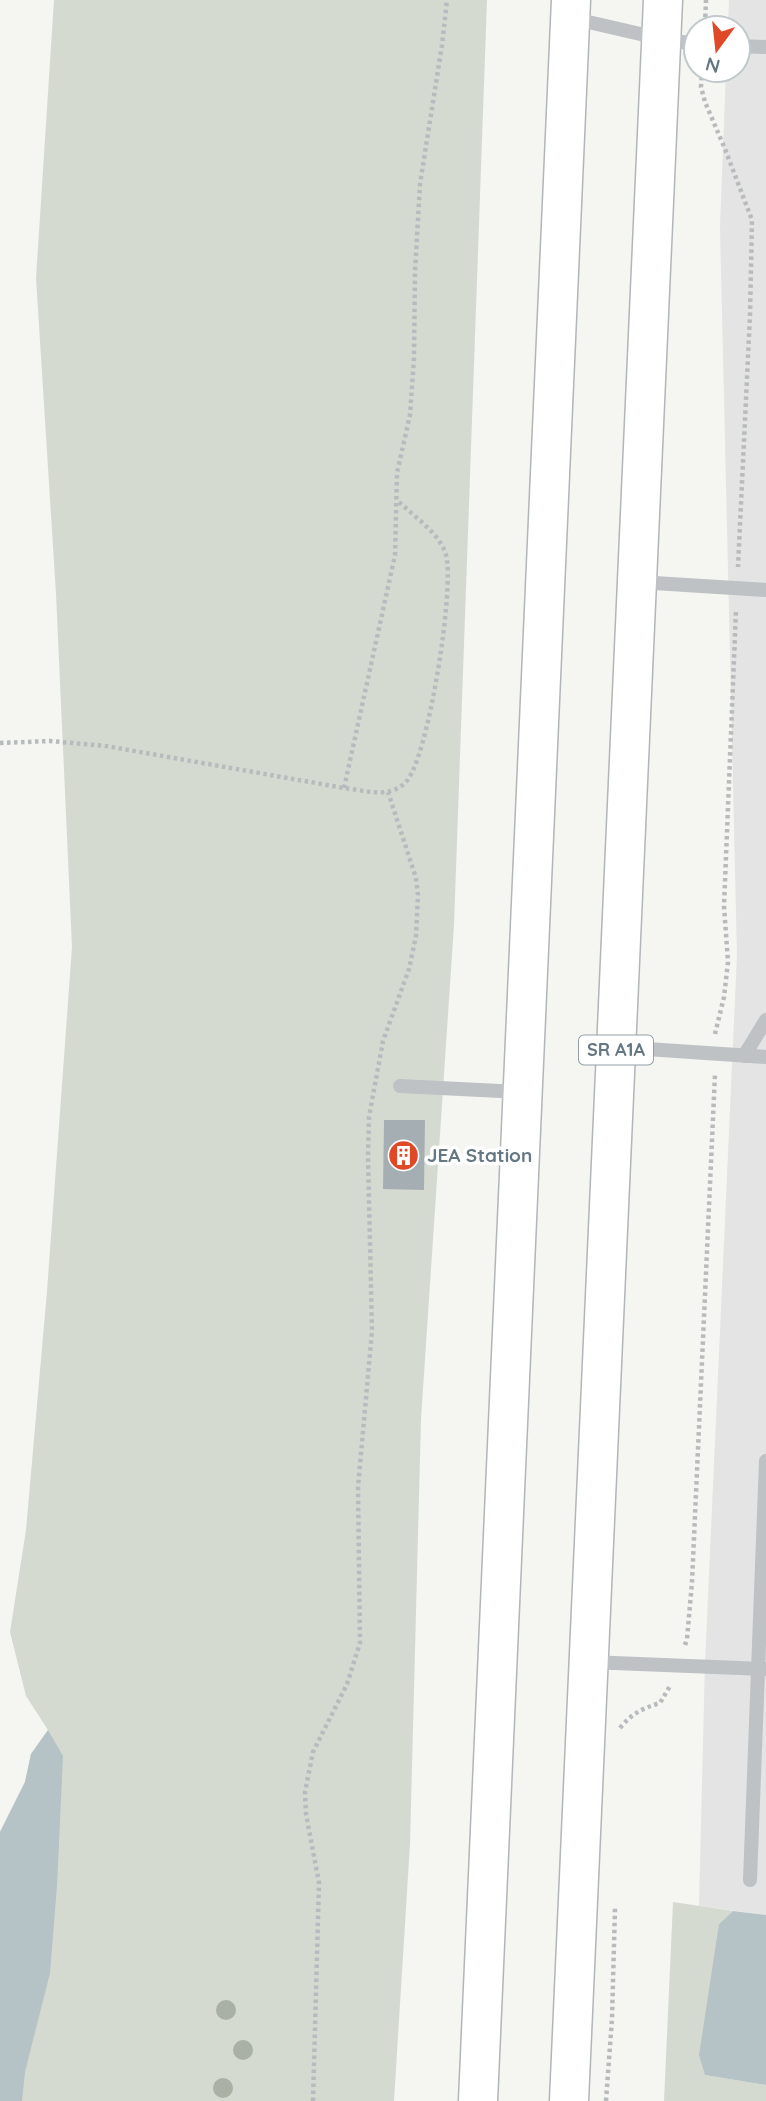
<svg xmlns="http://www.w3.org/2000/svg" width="766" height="2101" font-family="Quicksand,sans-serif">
<rect width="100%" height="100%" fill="#f5f5f2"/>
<path fill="#e3e4e3" d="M 729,0 L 766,0 L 766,1915 L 699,1906 L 705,1663 L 737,955 L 720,227 L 726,70 L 738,70 L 738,28 L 728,28 Z"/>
<path fill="#d5dad1" d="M 54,0 L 487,0 L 454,925 L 421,1419 L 410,1844 L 394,2101 L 0,2101 L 0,1832 L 25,1782 L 31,1754 L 48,1730 L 26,1696 L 10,1632 L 26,1530 L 47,1291 L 72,947 L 56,594 L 36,278 Z
M 673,1902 L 733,1911 L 719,1924 L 705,2075 L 766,2085 L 766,2101 L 664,2101 Z"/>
<path fill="#b5c2c6" d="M 48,1730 L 63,1756 L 57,1886 L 50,1973 L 25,2072 L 22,2101 L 0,2101 L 0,1832 L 25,1782 L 31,1754 Z
M 733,1911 L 766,1915 L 766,2085 L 705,2075 L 699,2055 L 719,1924 Z"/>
<path fill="#a5aeb3" d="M 384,1120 L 425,1120 L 424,1190 L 383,1189 Z"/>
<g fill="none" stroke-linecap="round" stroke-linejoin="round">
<defs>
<path id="primary" d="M 478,2101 L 571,0
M 569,2101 L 663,0"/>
</defs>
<use href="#primary" stroke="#b1b6b9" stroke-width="41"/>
<path stroke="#b8bbbd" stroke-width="4.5" stroke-dasharray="3.5 3.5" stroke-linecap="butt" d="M 705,24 L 706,0
M 702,70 L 701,87 L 705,102 L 725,149 L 752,220 L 750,315 L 738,567
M 0,743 L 50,741 L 106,746 L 344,788 C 364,790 388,799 405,783 C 428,762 455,587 446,555 C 440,533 413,516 397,500
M 344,788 L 395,555 L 397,473 L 410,415 L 414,358 L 415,271 L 420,184 L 442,45 L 447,0
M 715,1034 L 724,997 L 728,962 L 724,906 L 736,610
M 685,1645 L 687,1639 L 692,1582 L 715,1074
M 620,1728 C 631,1714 643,1708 660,1703 L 670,1686
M 313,2101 L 319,1883 L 306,1814 L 305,1792 L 313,1752 L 347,1684 L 360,1643 L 358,1487 L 372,1331 L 368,1156 L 369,1117 L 383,1041 L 409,969 L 416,936 L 418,895 L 416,878 L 388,792
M 606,2101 L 612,2019 L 615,1908"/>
<path stroke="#bec2c5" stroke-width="14" d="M 571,18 L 662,39 L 696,44
M 738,46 L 766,47
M 638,582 L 766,590
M 617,1047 L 766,1057
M 744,1056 L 766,1020
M 400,1086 L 522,1092
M 589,1662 L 765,1669
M 750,1880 L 766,1461"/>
<use href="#primary" stroke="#fff" stroke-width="38"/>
</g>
<g fill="#a8b1a3">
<circle cx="226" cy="2010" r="10"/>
<circle cx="243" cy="2050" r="10"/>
<circle cx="223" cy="2088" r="10"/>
</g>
<defs>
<symbol id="building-disc" viewBox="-11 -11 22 22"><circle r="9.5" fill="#e04927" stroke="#fff"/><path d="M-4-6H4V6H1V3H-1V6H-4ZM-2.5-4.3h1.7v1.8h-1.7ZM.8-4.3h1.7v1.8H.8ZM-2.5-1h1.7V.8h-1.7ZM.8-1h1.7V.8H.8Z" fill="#fff"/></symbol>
</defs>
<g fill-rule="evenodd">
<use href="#building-disc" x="386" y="1138" width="35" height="35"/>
</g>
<g text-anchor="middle" stroke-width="7" stroke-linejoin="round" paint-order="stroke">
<rect fill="#fff" stroke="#93a0a8" stroke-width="2" x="579" y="1035.5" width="74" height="29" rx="5"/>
<g font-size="18" font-weight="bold" fill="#657782">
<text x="616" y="1056">SR A1A</text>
</g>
<g font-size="19" font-weight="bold" fill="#657782" stroke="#fff" text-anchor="start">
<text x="427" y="1162">JEA Station</text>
</g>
</g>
<g transform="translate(717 49) rotate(195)"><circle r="33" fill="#ffffff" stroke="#c1c9cd" stroke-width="2"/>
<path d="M0-5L12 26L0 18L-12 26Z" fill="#e04927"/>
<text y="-10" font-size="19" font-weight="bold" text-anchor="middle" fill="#657782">N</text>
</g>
</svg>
